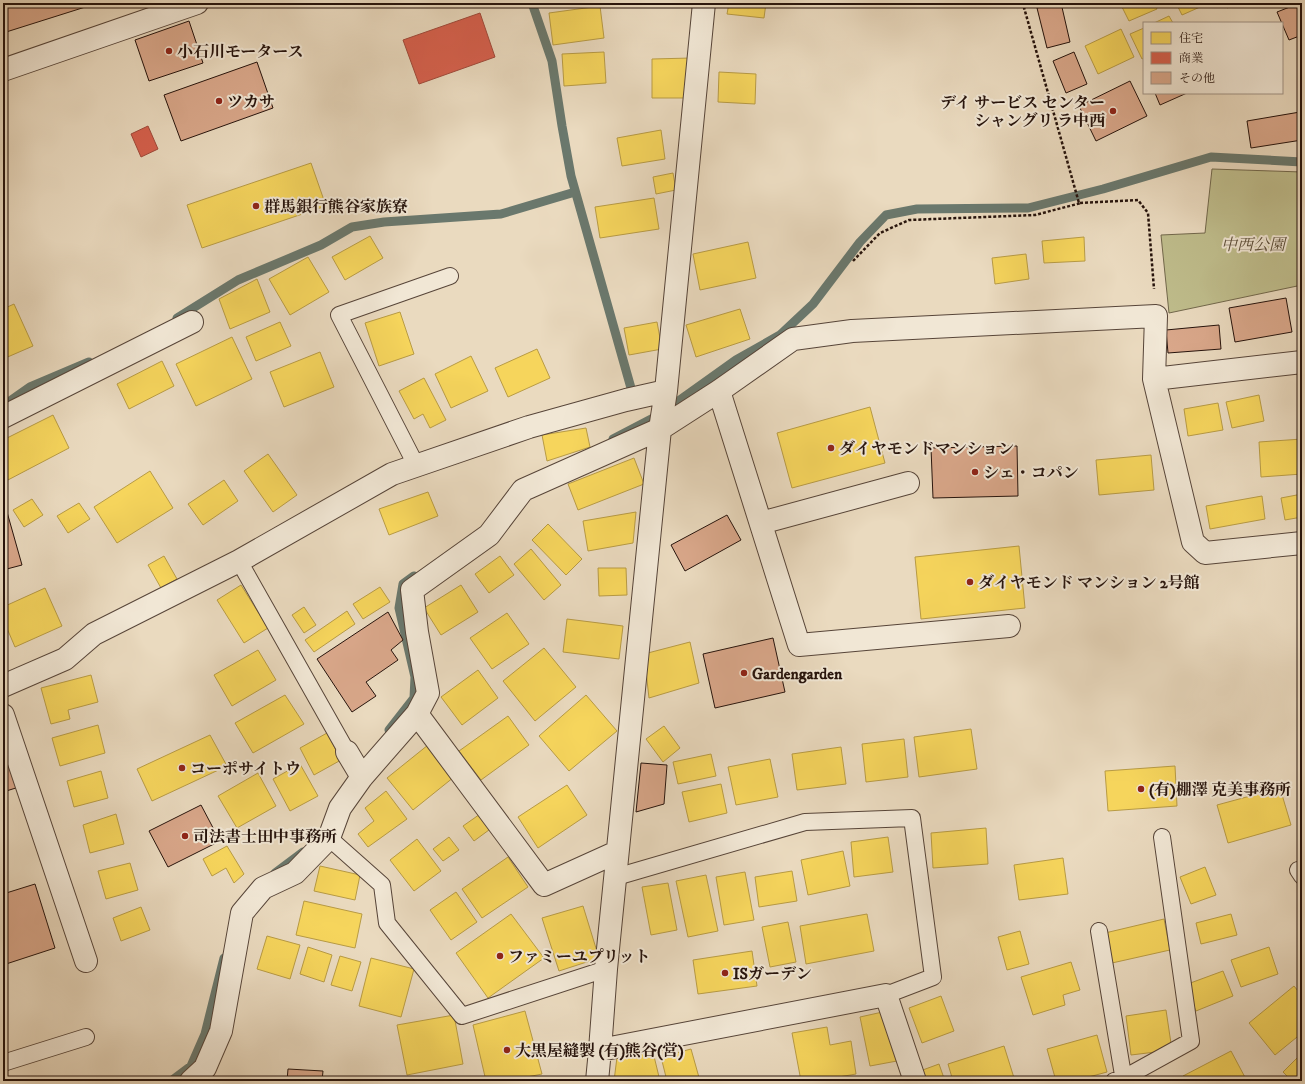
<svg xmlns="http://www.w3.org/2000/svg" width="1305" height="1084" font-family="'IM FELL DW Pica','Noto Serif JP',serif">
<rect width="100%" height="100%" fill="#eadabf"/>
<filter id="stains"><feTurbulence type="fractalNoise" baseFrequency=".005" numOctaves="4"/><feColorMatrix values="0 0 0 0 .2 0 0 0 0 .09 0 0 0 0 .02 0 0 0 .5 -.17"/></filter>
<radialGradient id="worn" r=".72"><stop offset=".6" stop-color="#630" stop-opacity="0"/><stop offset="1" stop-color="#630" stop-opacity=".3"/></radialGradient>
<path fill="#bfbd8c" stroke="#72684c" d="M 1212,169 L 1302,172 L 1302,285 L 1169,313 L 1161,235 L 1205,233 Z"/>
<path fill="#f6d55c" stroke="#b89b44" d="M 138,3 L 149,3 L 139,6 Z
M 729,3 L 766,3 L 764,18 L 727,14 Z
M 1120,3 L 1154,3 L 1157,9 L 1129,21 Z
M 1176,3 L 1209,3 L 1182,15 Z
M 1225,3 L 1238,3 L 1227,8 Z
M 600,6 L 604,38 L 553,45 L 549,13 Z
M 1169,16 L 1173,23 L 1154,23 Z
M 1144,28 L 1144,58 L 1142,59 L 1130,34 Z
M 1121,29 L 1134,57 L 1098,74 L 1085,46 Z
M 604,52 L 606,83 L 564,86 L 562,54 Z
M 691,58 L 691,98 L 652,98 L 652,59 Z
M 719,72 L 756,74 L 755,104 L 718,102 Z
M 661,130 L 665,159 L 622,166 L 617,138 Z
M 311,163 L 326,206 L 202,248 L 187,205 Z
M 673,173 L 676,190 L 656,194 L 653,177 Z
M 654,198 L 659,229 L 600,238 L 595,207 Z
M 370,236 L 383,258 L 345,280 L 332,257 Z
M 1084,237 L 1085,261 L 1044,263 L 1042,241 Z
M 748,242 L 756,278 L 700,290 L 693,254 Z
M 1026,254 L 1029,279 L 995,284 L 992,258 Z
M 308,257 L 329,292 L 290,315 L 269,279 Z
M 257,279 L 270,312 L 230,329 L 219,299 Z
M 14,304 L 33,346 L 3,359 L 3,309 Z
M 740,309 L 750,339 L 696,357 L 686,325 Z
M 400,312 L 414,354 L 379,366 L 365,323 Z
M 280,322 L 291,346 L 256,361 L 246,337 Z
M 657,322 L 662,349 L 629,355 L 624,328 Z
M 232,337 L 252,379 L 196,406 L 176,364 Z
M 537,349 L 550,378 L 508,397 L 495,368 Z
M 320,352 L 334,387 L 284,407 L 270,372 Z
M 471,356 L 488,391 L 451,408 L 435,374 Z
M 162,361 L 174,386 L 129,409 L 117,384 Z
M 424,378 L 446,420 L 430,428 L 423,414 L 414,419 L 399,391 Z
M 1259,395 L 1264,421 L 1232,428 L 1226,402 Z
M 1218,403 L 1223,430 L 1188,436 L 1184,409 Z
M 870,407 L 885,463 L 792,488 L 777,433 Z
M 53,415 L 69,448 L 6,481 L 3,476 L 3,440 Z
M 586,428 L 590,447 L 547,461 L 542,435 Z
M 1302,439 L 1302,474 L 1261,477 L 1259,442 Z
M 268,454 L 297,495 L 273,512 L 244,471 Z
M 1151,455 L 1154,490 L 1099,495 L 1096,460 Z
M 634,458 L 644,484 L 578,510 L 568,484 Z
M 150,471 L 173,508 L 117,543 L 94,507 Z
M 224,480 L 238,501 L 203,525 L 188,504 Z
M 428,492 L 438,516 L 389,535 L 379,509 Z
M 1302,494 L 1302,517 L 1285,520 L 1281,498 Z
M 1262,496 L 1265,519 L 1210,529 L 1206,506 Z
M 32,499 L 43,515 L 24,527 L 13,510 Z
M 79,503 L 90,519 L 68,533 L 57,516 Z
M 636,512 L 633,543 L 588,551 L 583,521 Z
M 548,524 L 582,559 L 566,575 L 532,540 Z
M 1019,546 L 1025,608 L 921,619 L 915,557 Z
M 531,549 L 561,585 L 544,600 L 514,564 Z
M 164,556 L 177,579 L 161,588 L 148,565 Z
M 500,556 L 514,575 L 489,593 L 475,574 Z
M 598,568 L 626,568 L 627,595 L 599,596 Z
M 241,585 L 268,628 L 244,643 L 217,600 Z
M 461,585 L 478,612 L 441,635 L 424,608 Z
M 380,587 L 390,602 L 363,619 L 353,604 Z
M 45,588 L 62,626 L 15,647 L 3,619 L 3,607 Z
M 304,607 L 316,625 L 304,633 L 292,615 Z
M 347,611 L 355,624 L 314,652 L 305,640 Z
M 507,613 L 529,644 L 492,669 L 470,638 Z
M 567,619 L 623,626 L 619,659 L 563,652 Z
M 690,642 L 699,683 L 649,698 L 644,654 Z
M 544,648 L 576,687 L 535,721 L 503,681 Z
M 258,650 L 276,680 L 232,706 L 214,675 Z
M 478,670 L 498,698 L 462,725 L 441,697 Z
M 91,675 L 98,702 L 68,710 L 70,719 L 51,724 L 41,688 Z
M 285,695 L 304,724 L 253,753 L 235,723 Z
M 586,695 L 617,731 L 569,771 L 539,736 Z
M 508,716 L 529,745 L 481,780 L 459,751 Z
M 98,725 L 105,753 L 60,766 L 52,738 Z
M 664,726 L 680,748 L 663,762 L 646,739 Z
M 971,729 L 977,769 L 919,777 L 914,737 Z
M 327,733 L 341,760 L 314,775 L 300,748 Z
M 210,735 L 227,766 L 152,801 L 137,769 Z
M 904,739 L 908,777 L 866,782 L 862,744 Z
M 428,745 L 454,777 L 413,810 L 387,778 Z
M 841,747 L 846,784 L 797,790 L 792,754 Z
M 711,754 L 716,776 L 678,784 L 673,762 Z
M 770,759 L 778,797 L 736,805 L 728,767 Z
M 300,764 L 318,796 L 290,811 L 273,779 Z
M 1175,766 L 1177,806 L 1108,811 L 1105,771 Z
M 101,771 L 108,798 L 74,807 L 67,781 Z
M 258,773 L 276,806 L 237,828 L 218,796 Z
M 721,784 L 727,813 L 689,822 L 682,792 Z
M 567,785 L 587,815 L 538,848 L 518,817 Z
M 1280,788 L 1291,825 L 1228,843 L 1217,805 Z
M 386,791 L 407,819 L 368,847 L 358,834 L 374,821 L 365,808 Z
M 483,812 L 493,827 L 474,841 L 463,826 Z
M 116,814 L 124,844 L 90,853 L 83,825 Z
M 986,828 L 988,864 L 933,868 L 931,833 Z
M 449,837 L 459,850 L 443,861 L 433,849 Z
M 888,837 L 893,872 L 854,877 L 851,842 Z
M 417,839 L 441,871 L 414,891 L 390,860 Z
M 227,846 L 244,874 L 234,883 L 226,868 L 212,876 L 203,859 Z
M 843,851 L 850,886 L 808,895 L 801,860 Z
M 508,857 L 528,887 L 482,918 L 462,889 Z
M 1063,858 L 1068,894 L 1019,900 L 1014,865 Z
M 130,863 L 138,890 L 106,899 L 98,871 Z
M 320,866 L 360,875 L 355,900 L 314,891 Z
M 1205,867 L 1216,895 L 1191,904 L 1180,877 Z
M 792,871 L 797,901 L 759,907 L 755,877 Z
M 745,872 L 754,920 L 724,925 L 716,877 Z
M 706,875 L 718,931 L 688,937 L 676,881 Z
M 668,883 L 677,930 L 651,935 L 642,887 Z
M 456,892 L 477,922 L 451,940 L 430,910 Z
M 304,901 L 362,914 L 355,948 L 296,935 Z
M 583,906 L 599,958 L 559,971 L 542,918 Z
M 141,907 L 150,930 L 121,941 L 113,918 Z
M 511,914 L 544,958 L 488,998 L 456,953 Z
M 867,914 L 874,951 L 806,964 L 800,926 Z
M 1231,914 L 1237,935 L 1201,944 L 1196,923 Z
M 1164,919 L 1170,950 L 1112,963 L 1105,933 Z
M 788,922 L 796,962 L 770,967 L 762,927 Z
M 1020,931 L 1029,964 L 1007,970 L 998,937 Z
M 267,936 L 300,945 L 290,979 L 257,969 Z
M 308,947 L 332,955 L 324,982 L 300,974 Z
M 1269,947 L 1278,974 L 1241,987 L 1231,960 Z
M 752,951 L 757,986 L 698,994 L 693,960 Z
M 340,956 L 361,962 L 352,991 L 331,985 Z
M 371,958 L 414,969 L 401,1017 L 359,1006 Z
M 1071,962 L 1080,990 L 1063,995 L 1065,1005 L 1033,1015 L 1021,977 Z
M 1223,971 L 1233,996 L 1196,1011 L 1185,985 Z
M 1294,986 L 1302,996 L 1302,1033 L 1275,1055 L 1249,1023 Z
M 941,996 L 954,1031 L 922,1043 L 909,1008 Z
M 1166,1010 L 1172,1050 L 1131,1055 L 1126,1016 Z
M 525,1011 L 542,1074 L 527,1077 L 528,1081 L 486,1081 L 473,1025 Z
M 887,1011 L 897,1061 L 870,1066 L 860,1017 Z
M 454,1015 L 463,1064 L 407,1075 L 397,1025 Z
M 827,1027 L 830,1045 L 851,1041 L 856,1074 L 816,1081 L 801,1081 L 792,1033 Z
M 1097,1035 L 1107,1072 L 1074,1081 L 1056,1081 L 1047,1049 Z
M 1004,1046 L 1015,1081 L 953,1081 L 948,1064 Z
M 691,1049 L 700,1081 L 667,1081 L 661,1057 Z
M 1231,1051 L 1247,1081 L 1186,1081 L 1183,1076 Z
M 653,1052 L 660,1081 L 614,1081 L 617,1057 Z
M 1302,1053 L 1302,1081 L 1292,1081 L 1283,1072 Z
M 939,1064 L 945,1081 L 924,1081 L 920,1071 Z
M 333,1077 L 363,1080 L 363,1081 L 333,1081 Z
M 228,1078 L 258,1081 L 228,1081 Z"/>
<path fill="#d6604d" stroke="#a1493a" d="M 480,13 L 495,57 L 419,84 L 403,40 Z
M 148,126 L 158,149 L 141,157 L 131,134 Z"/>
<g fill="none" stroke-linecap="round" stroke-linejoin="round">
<path stroke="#6a786d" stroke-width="9" d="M 532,3 L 552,61 L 562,126 L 571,176 L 631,388
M 177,318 L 238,280 L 321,245 L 352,227 L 384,222 L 501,214 L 575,192
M 3,406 L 30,387 L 89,362
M 613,439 L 659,415 L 736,360 L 780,335 L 813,304 L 860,242 L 886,215 L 917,209 L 1028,208 L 1103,189 L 1211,157 L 1302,162
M 389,730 L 414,698 L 415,677 L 399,608 L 403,584 L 414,576
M 275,873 L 303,852
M 171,1081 L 191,1066 L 205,1034 L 224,958"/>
</g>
<path fill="#d9a78a" stroke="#26130c" d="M 3,3 L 98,3 L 3,33 Z
M 1057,3 L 1061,3 L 1070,42 L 1047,48 L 1037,8 Z
M 1300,3 L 1302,3 L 1302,35 L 1289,40 L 1277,12 Z
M 189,21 L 203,63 L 149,81 L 135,40 Z
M 1074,52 L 1087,84 L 1066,93 L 1053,61 Z
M 257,62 L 273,108 L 181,141 L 164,95 Z
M 1130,81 L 1147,116 L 1096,141 L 1079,106 Z
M 1155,93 L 1187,93 L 1160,105 Z
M 1300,112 L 1302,140 L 1251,148 L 1247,121 Z
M 1286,298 L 1292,332 L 1235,342 L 1229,308 Z
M 1219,325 L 1221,349 L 1168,353 L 1166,330 Z
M 1017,446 L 1018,496 L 933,498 L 931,448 Z
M 7,512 L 22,565 L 3,570 L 3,513 Z
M 727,515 L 741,540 L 685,571 L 671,545 Z
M 388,612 L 403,640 L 391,650 L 398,660 L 366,682 L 376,696 L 352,712 L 317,659 Z
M 773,638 L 785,692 L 715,708 L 703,654 Z
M 3,740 L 19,787 L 3,792 Z
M 641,763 L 667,765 L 664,804 L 636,812 Z
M 201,805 L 220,841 L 168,867 L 149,831 Z
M 35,884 L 55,948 L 3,965 L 3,894 Z
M 288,1069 L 323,1071 L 322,1081 L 287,1081 Z"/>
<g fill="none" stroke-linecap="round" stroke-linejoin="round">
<defs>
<path id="service" d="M 416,465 L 339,315 L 450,276
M 239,561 L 347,752
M 329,838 L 382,885 L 387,923 L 462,1016 L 606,969
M 1298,870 L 1302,876
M 616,877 L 805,822 L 912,818 L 933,977 L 886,995
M 1099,931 L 1124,1081
M 3,1063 L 86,1037
M 1114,1081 L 1124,1078 L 1191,1041 L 1162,837"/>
<path id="minor" d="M 1154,379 L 1302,362
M 719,391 L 799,645 L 1009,626
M 3,417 L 192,322
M 761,523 L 908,483
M 3,686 L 65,659 L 94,634 L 239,561 L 392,474 L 529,427 L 626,400 L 666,391
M 417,714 L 544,885 L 617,852
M 3,715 L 86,961
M 347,752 L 362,777
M 600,1050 L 886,995 L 915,1081
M 191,1081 L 205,1068 L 221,1031 L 242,913 L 263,888 L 295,873 L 329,838 L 340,808 L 362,777 L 417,714 L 428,693 L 417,632 L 412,590 L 489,535 L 523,490 L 660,429 L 719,391 L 793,339 L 852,331 L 1156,316 L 1154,379 L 1193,542 L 1205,553 L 1302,543
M 597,1081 L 600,1050 L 606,969 L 660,429 L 666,391 L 704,3"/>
<path id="tertiary" d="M 3,70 L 197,3"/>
</defs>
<use href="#service" stroke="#574539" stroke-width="18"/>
<use href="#minor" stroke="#574539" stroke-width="24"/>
<use href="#tertiary" stroke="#574539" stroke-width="24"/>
<path stroke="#26130c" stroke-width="2.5" stroke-dasharray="3 2" stroke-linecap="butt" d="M 1025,3 L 1023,4 L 1079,203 L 1138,200 L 1148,213 L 1154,289
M 853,261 L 880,233 L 909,220 L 1035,215 L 1081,203"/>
<use href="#service" stroke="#f1e7d5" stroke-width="16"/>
<use href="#minor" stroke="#f1e7d5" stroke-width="22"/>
<use href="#tertiary" stroke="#f1e7d5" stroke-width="22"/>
</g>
<g fill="#8f2418" stroke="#f1e7d5" stroke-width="1.5">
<circle cx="169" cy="51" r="4"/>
<circle cx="219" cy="101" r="4"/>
<circle cx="1113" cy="111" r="4"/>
<circle cx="256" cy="206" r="4"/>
<circle cx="831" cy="448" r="4"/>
<circle cx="975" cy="472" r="4"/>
<circle cx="970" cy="582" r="4"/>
<circle cx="744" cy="673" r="4"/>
<circle cx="182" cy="768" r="4"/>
<circle cx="1141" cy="789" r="4"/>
<circle cx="185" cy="836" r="4"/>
<circle cx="500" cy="956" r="4"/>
<circle cx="725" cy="973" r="4"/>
<circle cx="507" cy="1050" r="4"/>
</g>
<g text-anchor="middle" stroke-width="4" stroke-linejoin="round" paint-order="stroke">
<g font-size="16" font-weight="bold" fill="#26130c" stroke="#f1e7d5" text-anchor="start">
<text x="177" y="57">小石川モータース</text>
<text x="227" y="107">ツカサ</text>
<text x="1105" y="108" text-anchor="end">デイ サービス センター<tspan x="1105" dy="18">シャングリ ラ中西</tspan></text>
<text x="264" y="212">群馬銀行熊谷家族寮</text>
<text x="839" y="454">ダイヤモンドマンション</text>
<text x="983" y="478">シェ・コパン</text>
<text x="978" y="588">ダイヤモンド マンション 2号館</text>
<text x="752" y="679">Gardengarden</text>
<text x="190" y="774">コーポサイトウ</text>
<text x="1149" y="795">(有)棚澤 克美事務所</text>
<text x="193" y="842">司法書士田中事務所</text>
<text x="508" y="962">ファミーユプリット</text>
<text x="733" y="979">ISガーデン</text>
<text x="515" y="1056">大黒屋縫製 (有)熊谷(営)</text>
</g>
<g font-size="16" font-style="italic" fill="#5c4e39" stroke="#f1e7d5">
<text x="1253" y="250">中西公園</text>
</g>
</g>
<rect width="1305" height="1084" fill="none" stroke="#eadabf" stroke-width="16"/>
<rect x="4" y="4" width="1297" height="1076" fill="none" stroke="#26130c" stroke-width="2"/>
<rect x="8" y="8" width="1289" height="1068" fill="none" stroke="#26130c"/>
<rect x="1143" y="22" width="140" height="72" fill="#f1e7d5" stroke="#a09285"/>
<rect x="1151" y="32" width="20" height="12" fill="#f6d55c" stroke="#a09285"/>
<text x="1179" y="42" font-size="12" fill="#26130c">住宅</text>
<rect x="1151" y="52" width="20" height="12" fill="#d6604d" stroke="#a09285"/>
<text x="1179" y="62" font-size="12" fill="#26130c">商業</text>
<rect x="1151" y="72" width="20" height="12" fill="#d9a78a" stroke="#a09285"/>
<text x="1179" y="82" font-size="12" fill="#26130c">その他</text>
<rect width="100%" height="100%" filter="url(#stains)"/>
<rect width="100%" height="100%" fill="url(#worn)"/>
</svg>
